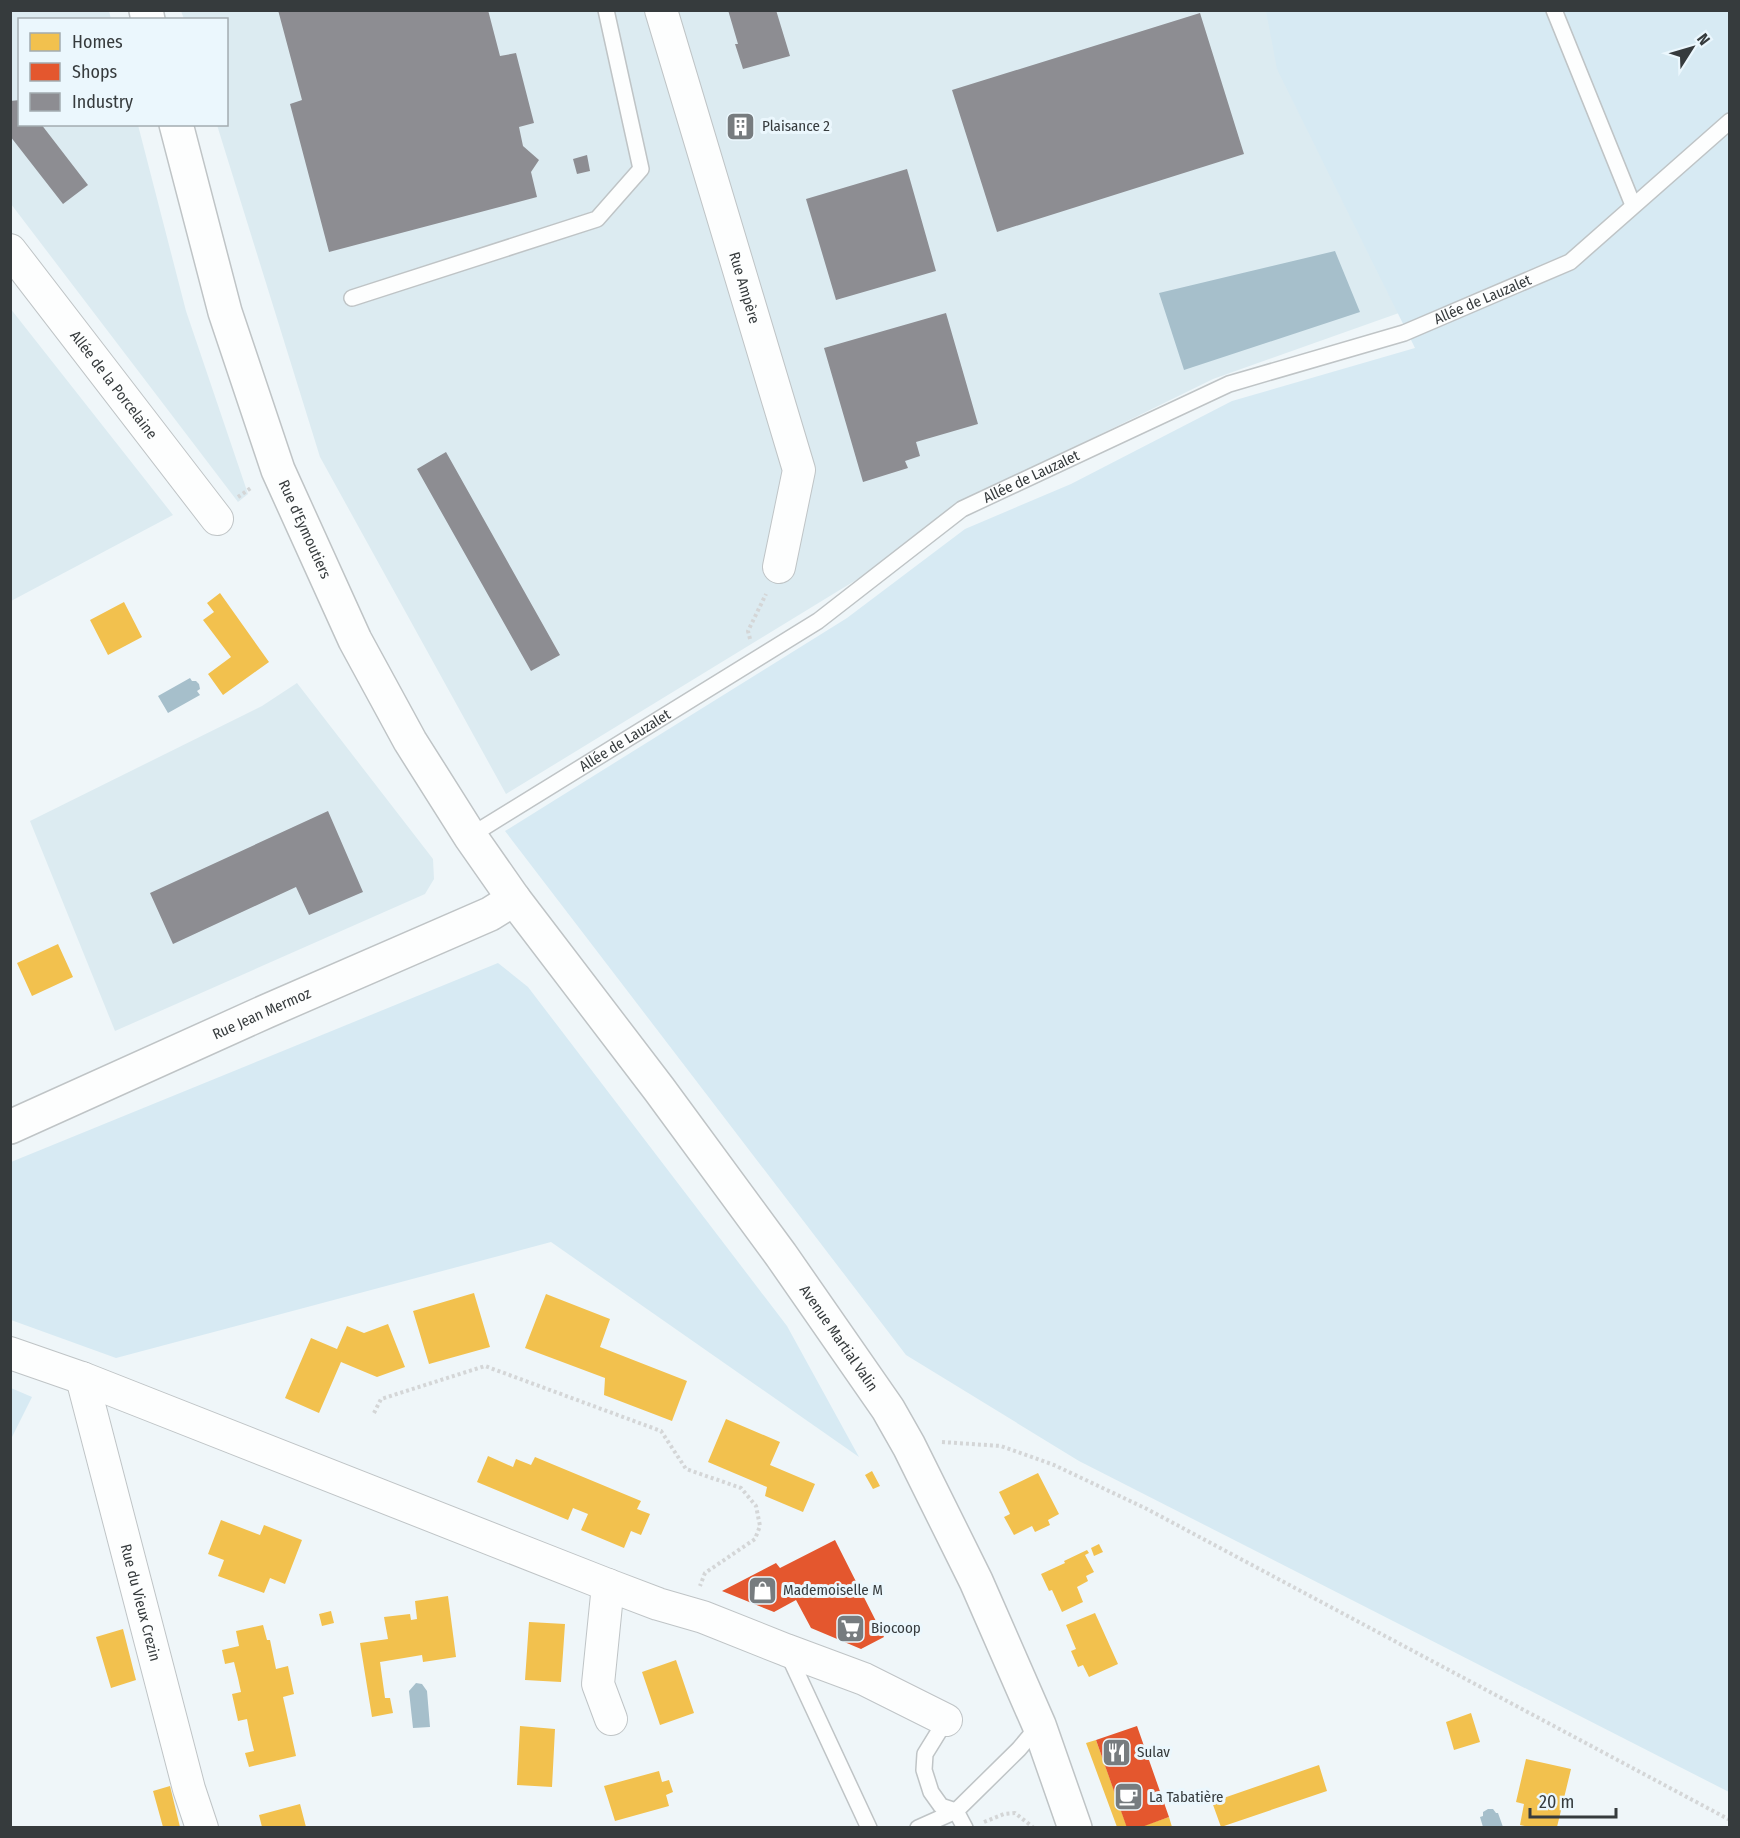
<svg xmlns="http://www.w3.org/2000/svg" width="1740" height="1838" font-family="'Fira Sans Condensed',sans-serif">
<rect width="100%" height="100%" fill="#eff6f9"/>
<path fill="#dcebf1" d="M 11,11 L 109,11 L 111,19 L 20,20 L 20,124 L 138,125 L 186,311 L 248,494 L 238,502 L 11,204 Z
M 181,11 L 1291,11 L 1413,308 L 1213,379 L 950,508 L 861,577 L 506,794 L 320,457 L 217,125 L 226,124 L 226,20 L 184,19 Z
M 10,308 L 173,515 L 11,601 L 10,601 Z
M 297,683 L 433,859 L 434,879 L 425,894 L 115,1031 L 30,821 L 262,706 Z"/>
<path fill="#d7eaf3" d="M 1266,11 L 1729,11 L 1729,1792 L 1079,1461 L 906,1355 L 505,831 L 847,618 L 965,529 L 1071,484 L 1232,401 L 1415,348 L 1277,69 Z
M 498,963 L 528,987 L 787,1326 L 859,1457 L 551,1242 L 116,1358 L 11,1320 L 11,1162 Z
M 11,1388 L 32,1397 L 11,1439 Z"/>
<path fill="#a6bfcb" d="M 1335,251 L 1360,312 L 1184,370 L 1159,293 Z
M 190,678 L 192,681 L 196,681 L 199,684 L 200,689 L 197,691 L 200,695 L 168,713 L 158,696 Z
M 416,1683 L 422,1684 L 427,1691 L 430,1727 L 413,1728 L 409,1691 Z
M 1488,1809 L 1493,1809 L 1496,1813 L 1498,1813 L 1503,1827 L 1483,1827 L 1480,1817 L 1483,1816 L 1483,1812 Z"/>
<path fill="#f2c14e" d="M 220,593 L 269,662 L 223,695 L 208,674 L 231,657 L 203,620 L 214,612 L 207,603 Z
M 124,602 L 142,637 L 108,655 L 90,620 Z
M 58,944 L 73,977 L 32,996 L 17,963 Z
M 474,1293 L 490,1347 L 429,1364 L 413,1311 Z
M 546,1294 L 610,1319 L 600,1347 L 687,1381 L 672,1421 L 604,1395 L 605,1378 L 525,1348 Z
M 388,1324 L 405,1367 L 377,1377 L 341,1362 L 319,1413 L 285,1398 L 311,1338 L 337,1349 L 347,1326 L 364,1333 Z
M 726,1419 L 780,1442 L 770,1465 L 815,1484 L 803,1512 L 765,1496 L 767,1487 L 708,1462 Z
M 488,1456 L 513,1467 L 516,1459 L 531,1465 L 535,1457 L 641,1501 L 637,1509 L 650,1514 L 641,1535 L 631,1531 L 624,1548 L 581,1530 L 588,1514 L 573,1508 L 568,1520 L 477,1482 Z
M 872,1471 L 880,1486 L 873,1489 L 865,1475 Z
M 1038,1473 L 1059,1514 L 1048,1520 L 1050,1525 L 1035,1532 L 1032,1526 L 1014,1535 L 1004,1517 L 1010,1514 L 999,1492 Z
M 221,1520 L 260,1535 L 264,1525 L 302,1540 L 285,1584 L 270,1578 L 264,1593 L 218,1576 L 224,1560 L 208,1554 Z
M 1099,1544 L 1103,1552 L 1094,1556 L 1091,1548 Z
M 1087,1550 L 1089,1553 L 1085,1555 L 1094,1572 L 1086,1576 L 1088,1581 L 1077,1587 L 1083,1602 L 1062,1612 L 1052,1590 L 1049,1591 L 1041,1574 L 1065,1563 L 1064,1561 Z
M 448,1596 L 456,1657 L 423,1662 L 422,1655 L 380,1662 L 385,1698 L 390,1698 L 393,1713 L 372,1717 L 360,1643 L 388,1639 L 384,1617 L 410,1614 L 411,1620 L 417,1619 L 415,1601 Z
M 331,1611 L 334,1623 L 322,1626 L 319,1614 Z
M 1095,1613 L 1118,1664 L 1089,1677 L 1083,1665 L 1078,1667 L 1071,1651 L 1076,1649 L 1066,1625 Z
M 529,1622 L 565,1624 L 561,1682 L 525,1680 Z
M 263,1625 L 267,1640 L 270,1640 L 276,1669 L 288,1666 L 294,1694 L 283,1697 L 296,1756 L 249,1767 L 245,1753 L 254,1751 L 250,1735 L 247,1719 L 238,1721 L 232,1694 L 241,1692 L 238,1678 L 234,1662 L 225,1664 L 222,1650 L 239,1646 L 236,1631 Z
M 123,1629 L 136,1680 L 111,1688 L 96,1637 Z
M 676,1660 L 694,1713 L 660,1725 L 642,1672 Z
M 1471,1713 L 1480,1742 L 1454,1750 L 1446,1722 Z
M 520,1726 L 555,1729 L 552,1787 L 517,1785 Z
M 1096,1740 L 1127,1827 L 1117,1827 L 1086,1743 Z
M 1526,1759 L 1571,1769 L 1557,1827 L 1529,1827 L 1520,1825 L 1524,1804 L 1516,1802 Z
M 1319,1765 L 1327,1791 L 1221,1827 L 1212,1802 Z
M 659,1771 L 662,1782 L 669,1780 L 673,1792 L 666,1795 L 669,1806 L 615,1821 L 604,1786 Z
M 170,1786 L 180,1827 L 163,1827 L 153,1791 Z
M 300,1804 L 306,1827 L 262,1827 L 259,1815 Z
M 1169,1817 L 1172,1827 L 1140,1827 Z"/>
<path fill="#e4572e" d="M 835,1540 L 884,1637 L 861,1649 L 811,1628 L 796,1600 L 774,1612 L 722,1591 L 776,1563 L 780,1568 Z
M 1137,1726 L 1169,1817 L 1139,1828 L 1127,1828 L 1096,1740 Z"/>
<path fill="#8d8d92" d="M 278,10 L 488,10 L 500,56 L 516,53 L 534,123 L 519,127 L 523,146 L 539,160 L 531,172 L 537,197 L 329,252 L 290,104 L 302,100 Z
M 728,10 L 776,10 L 790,56 L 743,69 L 735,44 L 738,44 Z
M 1200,13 L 1244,154 L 997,232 L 952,90 Z
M 20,100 L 20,124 L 41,124 L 88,185 L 63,204 L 10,136 L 10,101 Z
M 744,119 L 747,131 L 739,134 L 735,121 Z
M 587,155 L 590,171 L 577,174 L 573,159 Z
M 907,169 L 936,271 L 836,300 L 806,199 Z
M 946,313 L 978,424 L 916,442 L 920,456 L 905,461 L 908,468 L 863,482 L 824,348 Z
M 446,452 L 560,655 L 531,671 L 417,469 Z
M 328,811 L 363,892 L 309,915 L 296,887 L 173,944 L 150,893 Z"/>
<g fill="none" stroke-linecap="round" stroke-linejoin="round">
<defs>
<g id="service">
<path d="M 1554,10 L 1633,205"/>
<path d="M 352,298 L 597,219 L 641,169 L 606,10"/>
<path id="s1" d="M 470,836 L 818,621 L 962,509 L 1229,384 L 1404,333 L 1570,262 L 1730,121"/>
<path d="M 788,1654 L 869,1828"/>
<path d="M 946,1720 L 925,1754 L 924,1770 L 931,1792 L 941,1806 L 956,1811 L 965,1828"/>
<path d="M 918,1828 L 956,1811 L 1019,1749 L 1039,1725"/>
</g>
<g id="minor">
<path id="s2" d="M 661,10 L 799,470 L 779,567"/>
<path id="s3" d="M 10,250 L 217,519"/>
<path d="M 10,1353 L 82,1378 L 608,1585 L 658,1604 L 703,1617 L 786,1650 L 864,1679 L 946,1720"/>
<path id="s4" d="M 82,1378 L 189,1789 L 202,1828"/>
<path d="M 608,1585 L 598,1684 L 611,1719"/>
</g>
<g id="primary">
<path d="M 146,10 L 148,20"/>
<path id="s5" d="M 176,124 L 225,312 L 278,470 L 355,640 L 410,741 L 470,836 L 514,899 L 659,1089 L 781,1255 L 888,1409 L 909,1446 L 976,1581 L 1039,1725 L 1075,1828"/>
<path id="s6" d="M 10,1127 L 267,1011 L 490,914 L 514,899"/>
</g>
</defs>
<use href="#service" stroke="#bfc4c6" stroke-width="18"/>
<use href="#minor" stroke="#bfc4c6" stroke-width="34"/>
<use href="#primary" stroke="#bfc4c6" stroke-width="36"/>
<path stroke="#d4d6d7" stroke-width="4" stroke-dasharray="3 3" stroke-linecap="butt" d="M 238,497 L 252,487
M 750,639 L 748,631 L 766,594
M 374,1413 L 381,1399 L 485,1366 L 661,1431 L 686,1469 L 741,1488 L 756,1506 L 760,1526 L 755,1539 L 705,1573 L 700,1586
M 942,1442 L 1001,1446 L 1054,1465 L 1147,1509 L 1730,1820
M 984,1822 L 1004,1814 L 1015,1813 L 1034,1828"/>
<use href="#service" stroke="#fdfefe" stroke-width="15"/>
<use href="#minor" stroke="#fdfefe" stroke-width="32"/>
<use href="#primary" stroke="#fdfefe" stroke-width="33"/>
</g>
<defs>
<symbol id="building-square" viewBox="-11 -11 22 22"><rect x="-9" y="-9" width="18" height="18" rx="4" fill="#777c7f" stroke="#ebf7fd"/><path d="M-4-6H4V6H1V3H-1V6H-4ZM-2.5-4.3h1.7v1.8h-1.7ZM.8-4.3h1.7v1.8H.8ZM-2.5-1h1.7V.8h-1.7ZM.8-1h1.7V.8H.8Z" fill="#fff"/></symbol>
<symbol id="shop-square" viewBox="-11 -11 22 22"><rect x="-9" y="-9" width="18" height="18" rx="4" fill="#777c7f" stroke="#ebf7fd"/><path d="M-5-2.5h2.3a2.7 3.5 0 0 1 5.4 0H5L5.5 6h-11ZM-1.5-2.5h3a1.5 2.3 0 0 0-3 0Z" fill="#fff"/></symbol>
<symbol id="supermarket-square" viewBox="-11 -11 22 22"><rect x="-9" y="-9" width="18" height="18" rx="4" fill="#777c7f" stroke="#ebf7fd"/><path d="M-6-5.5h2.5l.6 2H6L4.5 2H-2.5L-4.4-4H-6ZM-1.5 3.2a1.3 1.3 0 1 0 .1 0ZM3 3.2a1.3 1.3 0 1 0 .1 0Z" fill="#fff"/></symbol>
<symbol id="restaurant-square" viewBox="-11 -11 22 22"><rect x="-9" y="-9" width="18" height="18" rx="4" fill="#777c7f" stroke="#ebf7fd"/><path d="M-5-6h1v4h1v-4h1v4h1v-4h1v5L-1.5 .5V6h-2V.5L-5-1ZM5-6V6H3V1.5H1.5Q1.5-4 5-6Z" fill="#fff"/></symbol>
<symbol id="cafe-square" viewBox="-11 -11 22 22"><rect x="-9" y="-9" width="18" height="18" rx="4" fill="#777c7f" stroke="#ebf7fd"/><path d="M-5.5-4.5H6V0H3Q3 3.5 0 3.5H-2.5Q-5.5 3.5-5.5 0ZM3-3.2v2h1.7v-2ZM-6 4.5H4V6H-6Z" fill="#fff"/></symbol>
</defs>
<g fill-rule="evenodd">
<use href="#building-square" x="724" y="110" width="33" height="33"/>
<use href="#shop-square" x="746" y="1574" width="33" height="33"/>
<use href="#supermarket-square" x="834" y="1612" width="33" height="33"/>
<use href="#restaurant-square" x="1100" y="1736" width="33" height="33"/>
<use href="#cafe-square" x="1112" y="1780" width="33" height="33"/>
</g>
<g text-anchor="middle" stroke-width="6" stroke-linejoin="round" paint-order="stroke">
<g font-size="15" fill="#363b3d" stroke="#ebf7fd" text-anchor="start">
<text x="762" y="131">Plaisance 2</text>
<text x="783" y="1595">Mademoiselle M</text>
<text x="871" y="1633">Biocoop</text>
<text x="1137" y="1757">Sulav</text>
<text x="1149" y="1802">La Tabatière</text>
</g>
<g font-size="15" fill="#363b3d" stroke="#ebf7fd">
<text dy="5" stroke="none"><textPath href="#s2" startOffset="290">Rue Ampère</textPath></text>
<text dy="5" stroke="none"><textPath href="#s1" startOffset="1154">Allée de Lauzalet</textPath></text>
<text dy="5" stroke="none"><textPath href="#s3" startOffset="170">Allée de la Porcelaine</textPath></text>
<text dy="5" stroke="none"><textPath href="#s1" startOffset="668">Allée de Lauzalet</textPath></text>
<text dy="5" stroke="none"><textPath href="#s5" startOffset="426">Rue d'Eymoutiers</textPath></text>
<text dy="5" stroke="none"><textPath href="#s1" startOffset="182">Allée de Lauzalet</textPath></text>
<text dy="5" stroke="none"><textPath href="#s6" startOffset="276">Rue Jean Mermoz</textPath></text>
<text dy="5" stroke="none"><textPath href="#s5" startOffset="1398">Avenue Martial Valin</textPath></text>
<text dy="5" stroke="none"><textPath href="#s4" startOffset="232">Rue du Vieux Crezin</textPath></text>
</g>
</g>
<rect width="1740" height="1838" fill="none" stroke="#363b3d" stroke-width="24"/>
<rect x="18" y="18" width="210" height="108" fill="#ebf7fd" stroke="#a3acb0" stroke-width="1.5"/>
<rect x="30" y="33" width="30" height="18" fill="#f2c14e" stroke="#a3acb0" stroke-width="1.5"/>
<text x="72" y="48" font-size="18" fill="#363b3d">Homes</text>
<rect x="30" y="63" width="30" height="18" fill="#e4572e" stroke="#a3acb0" stroke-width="1.5"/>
<text x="72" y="78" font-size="18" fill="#363b3d">Shops</text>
<rect x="30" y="93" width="30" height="18" fill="#8d8d92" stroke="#a3acb0" stroke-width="1.5"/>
<text x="72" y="108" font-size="18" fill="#363b3d">Industry</text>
<g transform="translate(1692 48) rotate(53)" stroke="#ebf7fd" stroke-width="4.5" paint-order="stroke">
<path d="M0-4.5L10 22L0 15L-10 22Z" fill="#363b3d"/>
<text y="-9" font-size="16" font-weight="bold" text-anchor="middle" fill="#363b3d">N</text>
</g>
<path d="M1530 1808v9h86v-9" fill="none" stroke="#363b3d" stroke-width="3"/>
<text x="1539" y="1808" font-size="18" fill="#363b3d" stroke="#ebf7fd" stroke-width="4.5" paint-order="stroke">20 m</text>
</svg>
